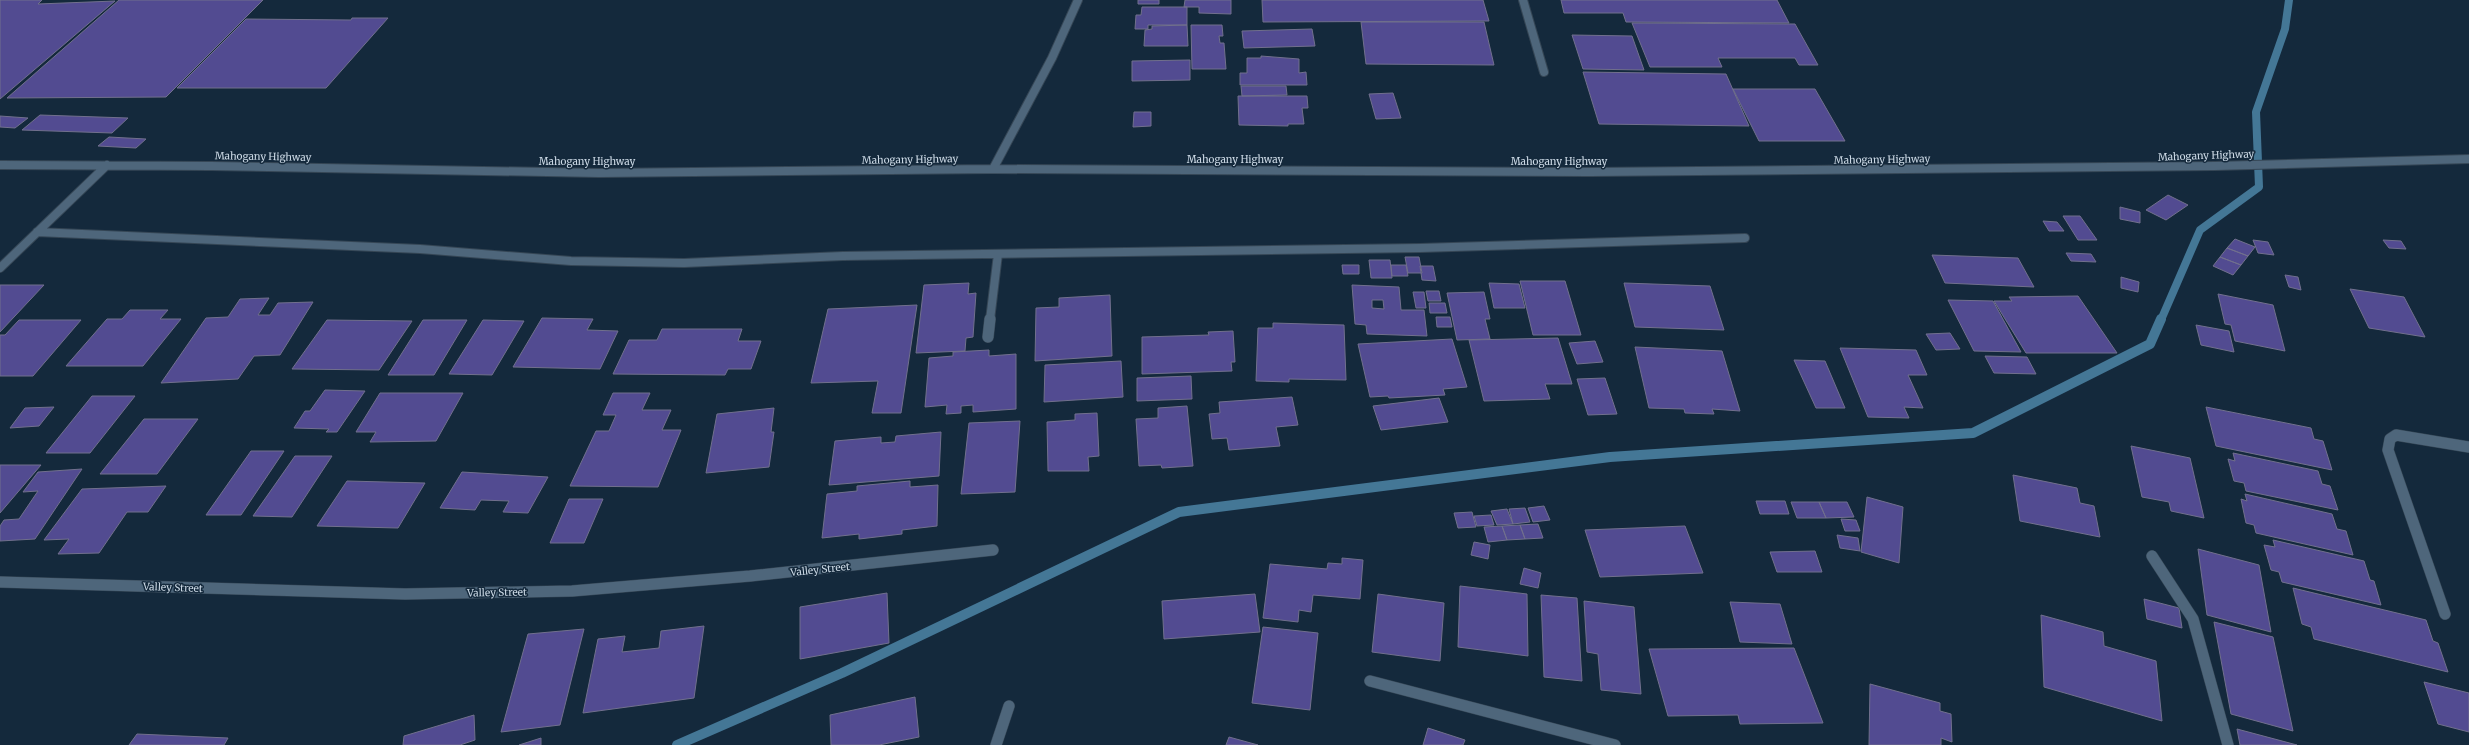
<svg xmlns="http://www.w3.org/2000/svg" width="2469" height="745" font-family="Merriweather,serif">
<rect width="100%" height="100%" fill="#14293c"/>
<g fill="none" stroke-linecap="round" stroke-linejoin="round">
<path stroke="#447796" stroke-width="8" d="M 2161,320 L 2200,230 L 2259,187 L 2256,112 L 2285,29 L 2289,0"/>
<path stroke="#447796" stroke-width="10" d="M 677,745 L 842,673 L 1179,512 L 1610,457 L 1973,433 L 2150,344 L 2161,319"/>
</g>
<path fill="#524b91" stroke="#71708d" fill-rule="evenodd" d="M 0,0 L 42,0 L 38,4 L 115,1 L 0,99 Z
M 119,0 L 263,0 L 166,97 L 7,98 Z
M 1138,0 L 1159,0 L 1159,4 L 1138,4 Z
M 1185,0 L 1231,0 L 1231,14 L 1199,13 L 1199,7 L 1184,7 Z
M 1262,0 L 1483,0 L 1489,21 L 1263,22 Z
M 1561,0 L 1777,0 L 1789,23 L 1626,22 L 1623,13 L 1564,13 Z
M 1142,7 L 1187,7 L 1187,25 L 1148,25 L 1148,29 L 1135,29 L 1136,15 L 1141,15 Z
M 352,18 L 388,18 L 326,88 L 177,88 L 246,19 L 351,20 Z
M 1361,22 L 1484,22 L 1494,65 L 1366,64 Z
M 1632,23 L 1795,24 L 1818,65 L 1799,65 L 1795,58 L 1718,58 L 1722,67 L 1650,67 Z
M 1187,25 L 1188,46 L 1144,46 L 1145,30 L 1152,29 L 1152,26 Z
M 1191,25 L 1222,25 L 1223,36 L 1219,36 L 1220,43 L 1224,43 L 1226,69 L 1192,69 Z
M 1312,29 L 1315,46 L 1244,48 L 1242,31 Z
M 1572,35 L 1632,36 L 1644,70 L 1583,69 Z
M 1261,56 L 1299,59 L 1299,73 L 1306,72 L 1307,85 L 1240,85 L 1240,73 L 1247,73 L 1247,58 L 1261,58 Z
M 1190,60 L 1190,80 L 1132,81 L 1132,61 Z
M 1583,72 L 1726,74 L 1749,126 L 1599,124 Z
M 1241,86 L 1286,86 L 1287,95 L 1242,96 Z
M 1733,89 L 1815,89 L 1845,141 L 1759,141 Z
M 1393,93 L 1401,118 L 1376,119 L 1369,94 Z
M 1238,96 L 1307,96 L 1308,108 L 1302,108 L 1304,124 L 1288,124 L 1288,126 L 1239,125 Z
M 1134,112 L 1151,112 L 1151,126 L 1133,127 Z
M 40,115 L 128,118 L 112,133 L 22,130 Z
M 0,116 L 28,118 L 15,128 L 0,127 Z
M 109,137 L 146,139 L 136,148 L 98,146 Z
M 2168,195 L 2188,205 L 2166,220 L 2146,210 Z
M 2120,207 L 2140,212 L 2140,223 L 2120,219 Z
M 2063,216 L 2080,216 L 2097,240 L 2078,240 Z
M 2043,221 L 2057,222 L 2064,231 L 2049,231 Z
M 2235,239 L 2255,247 L 2248,256 L 2227,248 Z
M 2253,240 L 2268,242 L 2274,255 L 2258,253 Z
M 2383,240 L 2401,241 L 2406,249 L 2389,248 Z
M 2227,248 L 2248,256 L 2241,265 L 2220,257 Z
M 2066,253 L 2091,254 L 2096,262 L 2071,261 Z
M 1932,255 L 2018,258 L 2034,287 L 1945,283 Z
M 1405,257 L 1419,257 L 1422,273 L 1408,273 Z
M 2220,257 L 2241,265 L 2233,275 L 2213,266 Z
M 1369,260 L 1390,260 L 1392,278 L 1371,278 Z
M 1342,265 L 1359,265 L 1359,274 L 1343,274 Z
M 1391,265 L 1406,265 L 1408,276 L 1392,276 Z
M 1420,266 L 1433,266 L 1436,281 L 1422,280 Z
M 2285,275 L 2298,277 L 2301,290 L 2289,287 Z
M 2121,277 L 2139,282 L 2138,292 L 2121,288 Z
M 1520,281 L 1565,281 L 1581,335 L 1533,335 Z
M 969,283 L 968,294 L 976,293 L 973,337 L 966,338 L 965,351 L 916,353 L 924,285 Z
M 1489,283 L 1519,284 L 1525,308 L 1494,308 Z
M 1624,283 L 1710,286 L 1724,330 L 1635,327 Z
M 0,285 L 44,285 L 0,332 Z
M 1352,285 L 1399,287 L 1401,310 L 1424,310 L 1427,336 L 1367,334 L 1366,325 L 1355,324 ZM 1372,300 L 1383,300 L 1384,309 L 1372,308 Z
M 2350,289 L 2404,297 L 2425,337 L 2369,328 Z
M 1426,291 L 1439,291 L 1441,301 L 1428,301 Z
M 1413,292 L 1424,292 L 1426,308 L 1416,308 Z
M 1484,292 L 1490,319 L 1485,319 L 1490,339 L 1457,340 L 1447,293 Z
M 2218,294 L 2273,305 L 2285,351 L 2235,341 L 2231,325 L 2225,324 Z
M 1110,295 L 1112,356 L 1035,361 L 1036,308 L 1059,307 L 1059,298 Z
M 2078,296 L 2117,353 L 2026,353 L 1994,301 L 2012,301 L 2009,297 Z
M 269,298 L 258,315 L 270,315 L 278,303 L 313,302 L 280,355 L 254,356 L 238,379 L 161,383 L 206,318 L 228,317 L 240,299 Z
M 1948,300 L 1993,301 L 2021,352 L 1974,351 Z
M 1429,303 L 1445,303 L 1447,313 L 1430,313 Z
M 917,305 L 901,413 L 872,413 L 878,381 L 811,383 L 828,309 Z
M 130,310 L 168,310 L 160,319 L 181,319 L 143,366 L 66,366 L 107,319 L 122,319 Z
M 1436,317 L 1450,317 L 1452,327 L 1437,327 Z
M 542,318 L 593,319 L 587,330 L 618,331 L 600,369 L 513,367 Z
M 19,320 L 81,320 L 33,376 L 0,376 L 0,335 L 5,335 Z
M 327,320 L 412,321 L 379,370 L 292,369 Z
M 423,320 L 467,320 L 434,375 L 388,375 Z
M 483,320 L 524,321 L 492,375 L 449,374 Z
M 1273,323 L 1344,325 L 1346,380 L 1289,379 L 1289,382 L 1256,381 L 1258,328 L 1273,328 Z
M 2196,325 L 2229,331 L 2234,352 L 2201,345 Z
M 662,329 L 742,329 L 738,341 L 761,341 L 751,369 L 728,369 L 725,375 L 613,374 L 629,340 L 657,340 Z
M 1233,331 L 1235,362 L 1231,362 L 1232,371 L 1142,374 L 1142,337 L 1209,335 L 1208,332 Z
M 1950,333 L 1960,349 L 1936,350 L 1926,334 Z
M 1558,338 L 1572,384 L 1545,384 L 1550,399 L 1484,401 L 1469,340 Z
M 1452,339 L 1467,387 L 1443,389 L 1445,395 L 1389,398 L 1388,396 L 1370,397 L 1358,344 Z
M 1595,341 L 1603,362 L 1577,364 L 1569,343 Z
M 1635,347 L 1722,351 L 1740,411 L 1712,409 L 1714,414 L 1685,413 L 1684,409 L 1649,408 Z
M 1840,348 L 1916,350 L 1927,375 L 1908,375 L 1923,408 L 1904,407 L 1909,418 L 1868,417 Z
M 989,350 L 989,356 L 1016,354 L 1016,409 L 973,412 L 973,405 L 961,406 L 961,413 L 946,414 L 947,405 L 925,407 L 929,358 L 953,356 L 953,352 Z
M 1985,356 L 2027,357 L 2036,374 L 1994,373 Z
M 1794,360 L 1825,361 L 1845,408 L 1816,408 Z
M 1121,361 L 1123,397 L 1044,402 L 1045,365 Z
M 1191,376 L 1192,399 L 1137,401 L 1137,378 Z
M 1605,378 L 1617,414 L 1588,415 L 1577,379 Z
M 325,390 L 365,391 L 337,432 L 326,432 L 329,429 L 294,428 L 305,411 L 310,411 Z
M 380,393 L 463,393 L 436,441 L 370,442 L 376,432 L 356,432 Z
M 613,393 L 650,393 L 642,410 L 671,410 L 662,430 L 681,430 L 658,487 L 570,486 L 596,431 L 609,431 L 616,415 L 603,415 Z
M 92,396 L 135,396 L 90,453 L 46,453 Z
M 1292,397 L 1298,425 L 1276,427 L 1280,446 L 1229,450 L 1227,438 L 1212,439 L 1209,414 L 1220,413 L 1219,402 Z
M 1439,398 L 1448,422 L 1381,430 L 1373,406 Z
M 1187,406 L 1193,466 L 1162,468 L 1161,465 L 1139,466 L 1136,419 L 1158,418 L 1158,408 Z
M 54,407 L 39,426 L 10,428 L 25,408 Z
M 2206,407 L 2311,428 L 2314,439 L 2323,441 L 2332,470 L 2216,446 Z
M 774,408 L 771,432 L 774,432 L 769,467 L 706,473 L 717,414 Z
M 1097,413 L 1099,456 L 1088,457 L 1089,471 L 1048,471 L 1047,422 L 1075,420 L 1075,414 Z
M 144,419 L 198,419 L 157,474 L 100,474 Z
M 1020,421 L 1015,492 L 961,494 L 969,423 Z
M 941,432 L 939,476 L 829,485 L 835,441 L 881,437 L 881,443 L 895,442 L 896,436 Z
M 2131,446 L 2190,458 L 2204,518 L 2171,511 L 2169,502 L 2142,497 Z
M 251,451 L 284,451 L 241,515 L 206,515 Z
M 2233,453 L 2318,471 L 2322,484 L 2330,486 L 2338,510 L 2246,491 L 2244,483 L 2234,481 L 2228,459 L 2235,461 Z
M 295,456 L 332,456 L 292,517 L 253,516 Z
M 0,465 L 41,465 L 0,513 Z
M 82,469 L 35,539 L 0,541 L 0,526 L 4,520 L 19,519 L 38,491 L 23,492 L 38,472 Z
M 462,472 L 548,477 L 528,513 L 503,512 L 509,501 L 481,500 L 475,510 L 440,508 Z
M 2013,475 L 2077,488 L 2080,503 L 2094,506 L 2100,537 L 2020,521 Z
M 347,481 L 425,483 L 398,528 L 317,526 Z
M 910,481 L 910,487 L 938,485 L 937,526 L 902,530 L 902,534 L 859,539 L 859,534 L 822,538 L 827,494 L 857,491 L 857,486 Z
M 166,486 L 148,512 L 127,512 L 99,553 L 58,554 L 69,539 L 44,540 L 82,489 Z
M 2245,494 L 2332,514 L 2337,529 L 2346,531 L 2353,555 L 2256,533 L 2254,525 L 2246,523 L 2241,499 L 2247,501 Z
M 1867,497 L 1903,507 L 1899,563 L 1861,552 Z
M 569,499 L 603,499 L 584,543 L 550,543 Z
M 1756,501 L 1785,501 L 1789,514 L 1760,514 Z
M 1791,502 L 1819,502 L 1826,518 L 1797,518 Z
M 1819,502 L 1847,502 L 1854,517 L 1826,518 Z
M 1544,506 L 1550,520 L 1533,522 L 1528,508 Z
M 1525,508 L 1530,522 L 1513,524 L 1509,509 Z
M 1507,509 L 1513,524 L 1497,525 L 1491,511 Z
M 1472,512 L 1476,527 L 1458,528 L 1454,513 Z
M 1491,515 L 1494,525 L 1477,526 L 1474,516 Z
M 1841,519 L 1856,520 L 1860,531 L 1845,531 Z
M 1538,524 L 1543,538 L 1525,539 L 1520,525 Z
M 1520,525 L 1525,539 L 1507,540 L 1502,526 Z
M 1502,526 L 1507,540 L 1488,542 L 1484,527 Z
M 1685,526 L 1703,573 L 1600,577 L 1585,530 Z
M 1837,535 L 1858,538 L 1860,551 L 1840,548 Z
M 2273,540 L 2364,561 L 2370,580 L 2374,581 L 2381,605 L 2282,582 L 2279,572 L 2271,570 L 2264,545 L 2275,547 Z
M 1474,542 L 1490,545 L 1488,559 L 1471,555 Z
M 2198,549 L 2259,565 L 2271,632 L 2207,615 Z
M 1815,551 L 1822,572 L 1777,572 L 1770,552 Z
M 1342,558 L 1363,560 L 1360,599 L 1313,595 L 1311,612 L 1299,610 L 1298,622 L 1263,618 L 1270,564 L 1327,569 L 1328,563 L 1342,564 Z
M 1524,568 L 1541,573 L 1538,588 L 1520,584 Z
M 1460,586 L 1527,594 L 1528,656 L 1458,647 Z
M 2293,588 L 2426,620 L 2433,641 L 2438,643 L 2448,672 L 2314,639 L 2311,627 L 2302,624 Z
M 887,593 L 889,643 L 800,659 L 800,607 Z
M 1255,594 L 1260,632 L 1164,639 L 1162,601 Z
M 1378,594 L 1444,603 L 1440,661 L 1372,652 Z
M 1541,595 L 1577,598 L 1582,681 L 1544,677 Z
M 2144,599 L 2179,608 L 2182,628 L 2147,619 Z
M 1584,601 L 1634,607 L 1641,694 L 1601,690 L 1598,654 L 1587,652 Z
M 1730,602 L 1780,604 L 1792,644 L 1740,642 Z
M 2041,615 L 2103,632 L 2104,646 L 2156,661 L 2162,721 L 2044,687 Z
M 2214,622 L 2273,637 L 2293,731 L 2231,714 Z
M 704,626 L 694,698 L 583,713 L 598,639 L 625,636 L 622,652 L 659,648 L 661,631 Z
M 1263,627 L 1318,633 L 1310,710 L 1252,703 Z
M 584,629 L 560,725 L 501,732 L 528,634 Z
M 1794,648 L 1823,723 L 1740,724 L 1738,715 L 1668,716 L 1649,649 Z
M 2424,682 L 2469,693 L 2469,732 L 2438,724 Z
M 1870,684 L 1940,703 L 1940,711 L 1951,714 L 1952,742 L 1941,738 L 1941,745 L 1869,745 Z
M 915,697 L 919,737 L 879,745 L 831,745 L 830,715 Z
M 474,715 L 475,740 L 460,745 L 403,745 L 404,736 Z
M 1428,728 L 1465,740 L 1463,745 L 1423,745 Z
M 2237,729 L 2297,745 L 2240,745 Z
M 137,734 L 228,738 L 224,745 L 129,745 Z
M 1229,737 L 1258,745 L 1226,745 Z
M 541,738 L 541,745 L 519,745 Z"/>
<g fill="none" stroke-linecap="round" stroke-linejoin="round">
<defs>
<path id="minor-far1" d="M 1523,0 L 1544,72
M 0,165 L 211,166 L 599,173 L 993,169 L 1590,172 L 2215,166 L 2469,159
M 993,169 L 1052,58 L 1078,0
M 37,232 L 420,249 L 571,261 L 684,263 L 843,256 L 1420,248 L 1745,238
M 0,268 L 107,165
M 990,320 L 998,254"/>
<path id="minor" d="M 988,337 L 990,319
M 2152,556 L 2193,619 L 2228,745
M 0,582 L 405,594 L 572,591 L 750,576 L 993,550
M 2445,614 L 2388,450 L 2390,439 L 2396,435 L 2469,447
M 1370,681 L 1615,745
M 996,745 L 1009,706"/>
</defs>
<use href="#minor-far1" stroke="#354655" stroke-width="10"/>
<use href="#minor" stroke="#354655" stroke-width="12"/>
<use href="#minor-far1" stroke="#4e667b" stroke-width="8"/>
<use href="#minor" stroke="#4e667b" stroke-width="11"/>
</g>
<g text-anchor="middle" stroke-width="3" stroke-linejoin="round" paint-order="stroke">
<g font-size="10" fill="#cddae6" stroke="#14293c">
<text transform="translate(2206 155) rotate(-2)" y="4">Mahogany Highway</text>
<text transform="translate(263 156) rotate(1)" y="4">Mahogany Highway</text>
<text transform="translate(910 159) rotate(-1)" y="4">Mahogany Highway</text>
<text x="1235" y="163">Mahogany Highway</text>
<text transform="translate(1882 159) rotate(-1)" y="4">Mahogany Highway</text>
<text x="587" y="165">Mahogany Highway</text>
<text x="1559" y="165">Mahogany Highway</text>
<text transform="translate(820 569) rotate(-6)" y="4">Valley Street</text>
<text transform="translate(173 587) rotate(2)" y="4">Valley Street</text>
<text transform="translate(497 592) rotate(-1)" y="4">Valley Street</text>
</g>
</g>
</svg>
